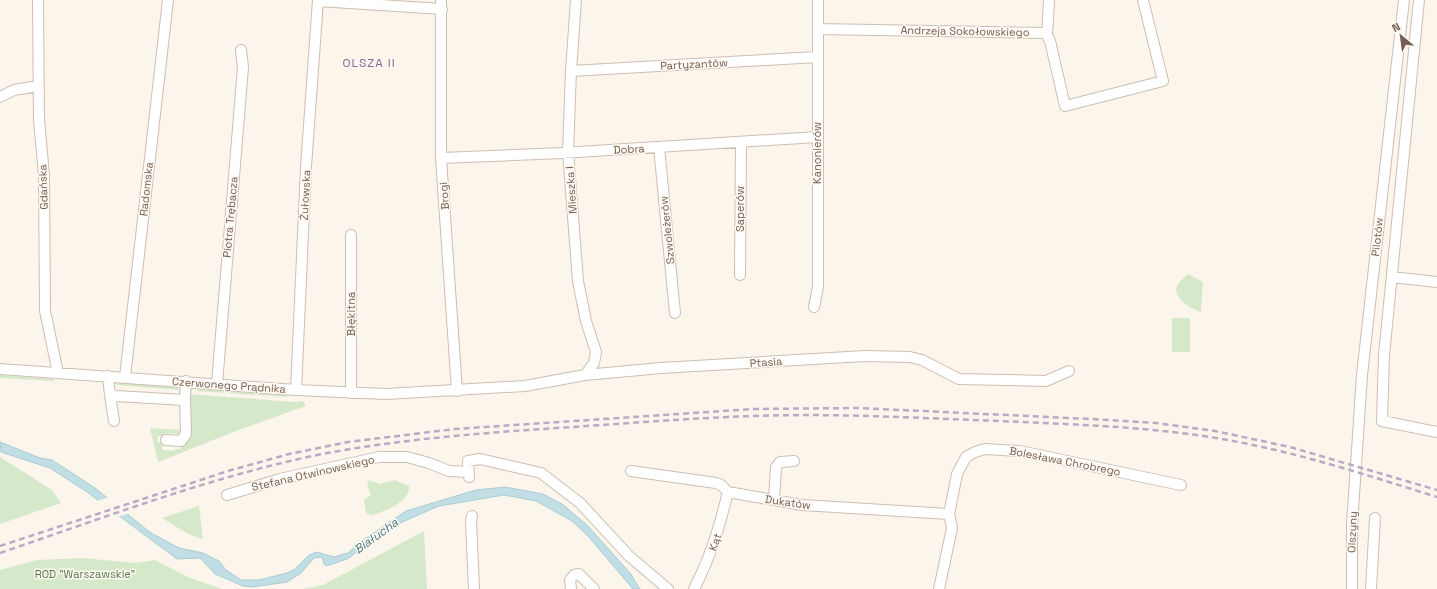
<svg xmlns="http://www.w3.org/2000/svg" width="1437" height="589" font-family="'Space Grotesk',sans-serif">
<rect width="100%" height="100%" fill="#fbf5ec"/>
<path fill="#d6e8ca" d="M 1188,274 L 1203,282 L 1201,312 C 1191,309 1172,298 1177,286 C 1179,281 1185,278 1188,274 Z
M 1172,318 L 1190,318 L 1190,352 L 1172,352 Z
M 0,375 L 53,379 L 54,381 L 0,378 Z
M 120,383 L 175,386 L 180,390 L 116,385 Z
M 197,388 L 287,395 L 287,397 L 197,391 Z
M 188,394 L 295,402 L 303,401 L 306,406 L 241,429 L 158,462 L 150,428 L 181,430 L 181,435 L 178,437 L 178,434 L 165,433 L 165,436 L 158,436 L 157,442 L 163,443 L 162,450 L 175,451 L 175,449 L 181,449 Z
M 0,457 L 52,490 L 61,503 L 0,524 Z
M 369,480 L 380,484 L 395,480 L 409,486 C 410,502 385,511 373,515 L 366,513 L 364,500 L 371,495 L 367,485 Z
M 199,506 L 203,539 L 188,534 L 162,518 Z
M 424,531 L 427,589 L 303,589 L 323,585 Z
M 82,558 L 135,563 L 155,560 L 188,577 L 222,589 L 0,589 L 0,570 L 37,560 Z"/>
<path fill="#c1dee4" stroke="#a8cdd5" d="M 0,442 L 40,458 L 52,460 L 95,488 L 151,533 L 179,548 L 203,553 L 219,561 L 226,570 L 241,580 L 259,580 L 287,573 L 295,569 L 309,555 L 317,552 L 334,557 L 348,553 L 359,543 L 406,511 L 476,490 L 505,487 L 543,494 L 562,504 L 587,525 L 630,573 L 640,589 L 633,589 L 587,535 L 572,521 L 536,501 L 504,495 L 439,506 L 400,523 L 347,559 L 326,566 L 324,564 L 322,557 L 314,558 L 301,573 L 287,582 L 252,587 L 243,586 L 215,574 L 200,558 L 177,559 L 87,492 L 50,468 L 1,452 Z"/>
<path fill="#fbf5ec" d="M 110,497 L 130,513 L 117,517 L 96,501 Z"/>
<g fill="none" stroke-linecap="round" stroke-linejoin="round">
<defs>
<path id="minor" d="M 38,0 L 39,120 L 44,175 L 45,311 L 58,373
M 441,0 L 441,158 L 457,391
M 576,0 L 571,71 L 568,152 L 578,281 L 586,321 L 596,352 L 594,363 L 585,375
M 1419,0 L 1384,355 L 1382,421 L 1437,432
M 318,1 L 442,9
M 818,29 L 1043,33 L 1047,35 L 1050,41 L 1065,106 L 1163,81 L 1143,0
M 1047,35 L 1049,0
M 571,71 L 817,57
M 0,97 L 14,90 L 38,86
M 659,147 L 675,313
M 441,158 L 562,153 L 817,137
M 740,275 L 741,142
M 1392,277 L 1437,282
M 814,307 L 818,287 L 818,0
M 0,369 L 296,390 L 386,394 L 525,386 L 585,375 L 661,368 L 865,356 L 910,357 L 922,360 L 959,379 L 1046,381 L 1069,371
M 108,376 L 110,395 L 116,396 L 185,400 L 186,381
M 125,377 L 168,0
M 217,384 L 243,67 L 241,50
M 296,390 L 306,167 L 318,0
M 351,393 L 351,235
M 110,395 L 114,421
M 166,440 L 181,441 L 186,434 L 185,400
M 631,471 L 716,483 L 721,485 L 728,492 L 802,505 L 949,514
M 469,477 L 468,461 L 480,459 L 541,473 L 580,503 L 629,556 L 668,589
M 227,495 L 280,479 L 379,457 L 407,457 L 429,463 L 449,471 L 469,472
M 774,500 L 776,467 L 780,462 L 794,461
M 472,516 L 471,521 L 474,589
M 571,589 L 570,580 L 574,575 L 579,574 L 594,589
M 694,589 C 711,556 719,528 728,492
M 939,589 L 952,528 L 949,514 L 957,474 L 966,457 L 975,452 L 985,449 L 1020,451 L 1181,485
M 1352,589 L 1352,525 L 1362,375 L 1404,0
M 1371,589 L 1375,518"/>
</defs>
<use href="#minor" stroke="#cdbeb2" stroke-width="12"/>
<use href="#minor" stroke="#fff" stroke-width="10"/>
<path stroke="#b9aac5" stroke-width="2.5" stroke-dasharray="6 4" stroke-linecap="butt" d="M 0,546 L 228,471 L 289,454 L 348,442 L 455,429 L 753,409 L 858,408 L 1091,419 L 1156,423 L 1215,431 L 1290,447 L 1437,490
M 0,553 C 100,519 200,481 303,458 C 387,440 471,434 556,428 C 622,424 688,418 753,416 C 836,413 918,418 1000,421 C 1085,425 1170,427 1253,445 C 1315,458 1376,478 1437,497"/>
</g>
<g text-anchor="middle" stroke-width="3" stroke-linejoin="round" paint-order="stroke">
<g font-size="11" fill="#755d50" stroke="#fef9f2">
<text transform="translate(965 31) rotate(1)" y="4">Andrzeja Sokołowskiego</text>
<text transform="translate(694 64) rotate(-3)" y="4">Partyzantów</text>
<text transform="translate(629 149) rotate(-3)" y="4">Dobra</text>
<text transform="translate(817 153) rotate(-90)" y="4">Kanonierów</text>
<text transform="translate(43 187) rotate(-92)" y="4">Gdańska</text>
<text transform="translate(146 189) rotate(-84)" y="4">Radomska</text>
<text transform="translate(571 190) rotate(-94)" y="4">Mieszka I</text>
<text transform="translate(305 195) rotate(-87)" y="4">Żułowska</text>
<text transform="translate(444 196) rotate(-94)" y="4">Brogi</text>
<text transform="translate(740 209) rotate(-90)" y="4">Saperów</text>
<text transform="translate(230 217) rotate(-85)" y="4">Piotra Trębacza</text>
<text transform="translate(667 230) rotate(-96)" y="4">Szwoleżerów</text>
<text transform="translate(1377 237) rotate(-84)" y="4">Pilotów</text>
<text transform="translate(351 314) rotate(-90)" y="4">Błękitna</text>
<text transform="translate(766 362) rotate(-4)" y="4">Ptasia</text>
<text transform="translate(229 385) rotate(4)" y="4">Czerwonego Prądnika</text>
<text transform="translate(1065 461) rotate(11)" y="4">Bolesława Chrobrego</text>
<text transform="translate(313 473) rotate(-13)" y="4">Stefana Otwinowskiego</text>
<text transform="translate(788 502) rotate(8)" y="4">Dukatów</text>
<text transform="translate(1352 532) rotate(-88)" y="4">Olszyny</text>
<text transform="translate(715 542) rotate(-70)" y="4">Kąt</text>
</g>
<g font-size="11" fill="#567949" stroke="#fef9f2">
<text x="85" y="578">ROD "Warszawskie"</text>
</g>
<g font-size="12" letter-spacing="1" fill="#836890" stroke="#fef9f2">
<text x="369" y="67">OLSZA II</text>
</g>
<g font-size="12" font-style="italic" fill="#48757f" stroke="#fef9f2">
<text transform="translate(376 536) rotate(-36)" y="4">Białucha</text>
</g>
</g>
<g transform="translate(1401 36) rotate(331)" stroke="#fef9f2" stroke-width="3" paint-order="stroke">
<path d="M0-3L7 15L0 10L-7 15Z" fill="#755d50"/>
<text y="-6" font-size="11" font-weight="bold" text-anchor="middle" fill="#755d50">N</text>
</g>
</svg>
